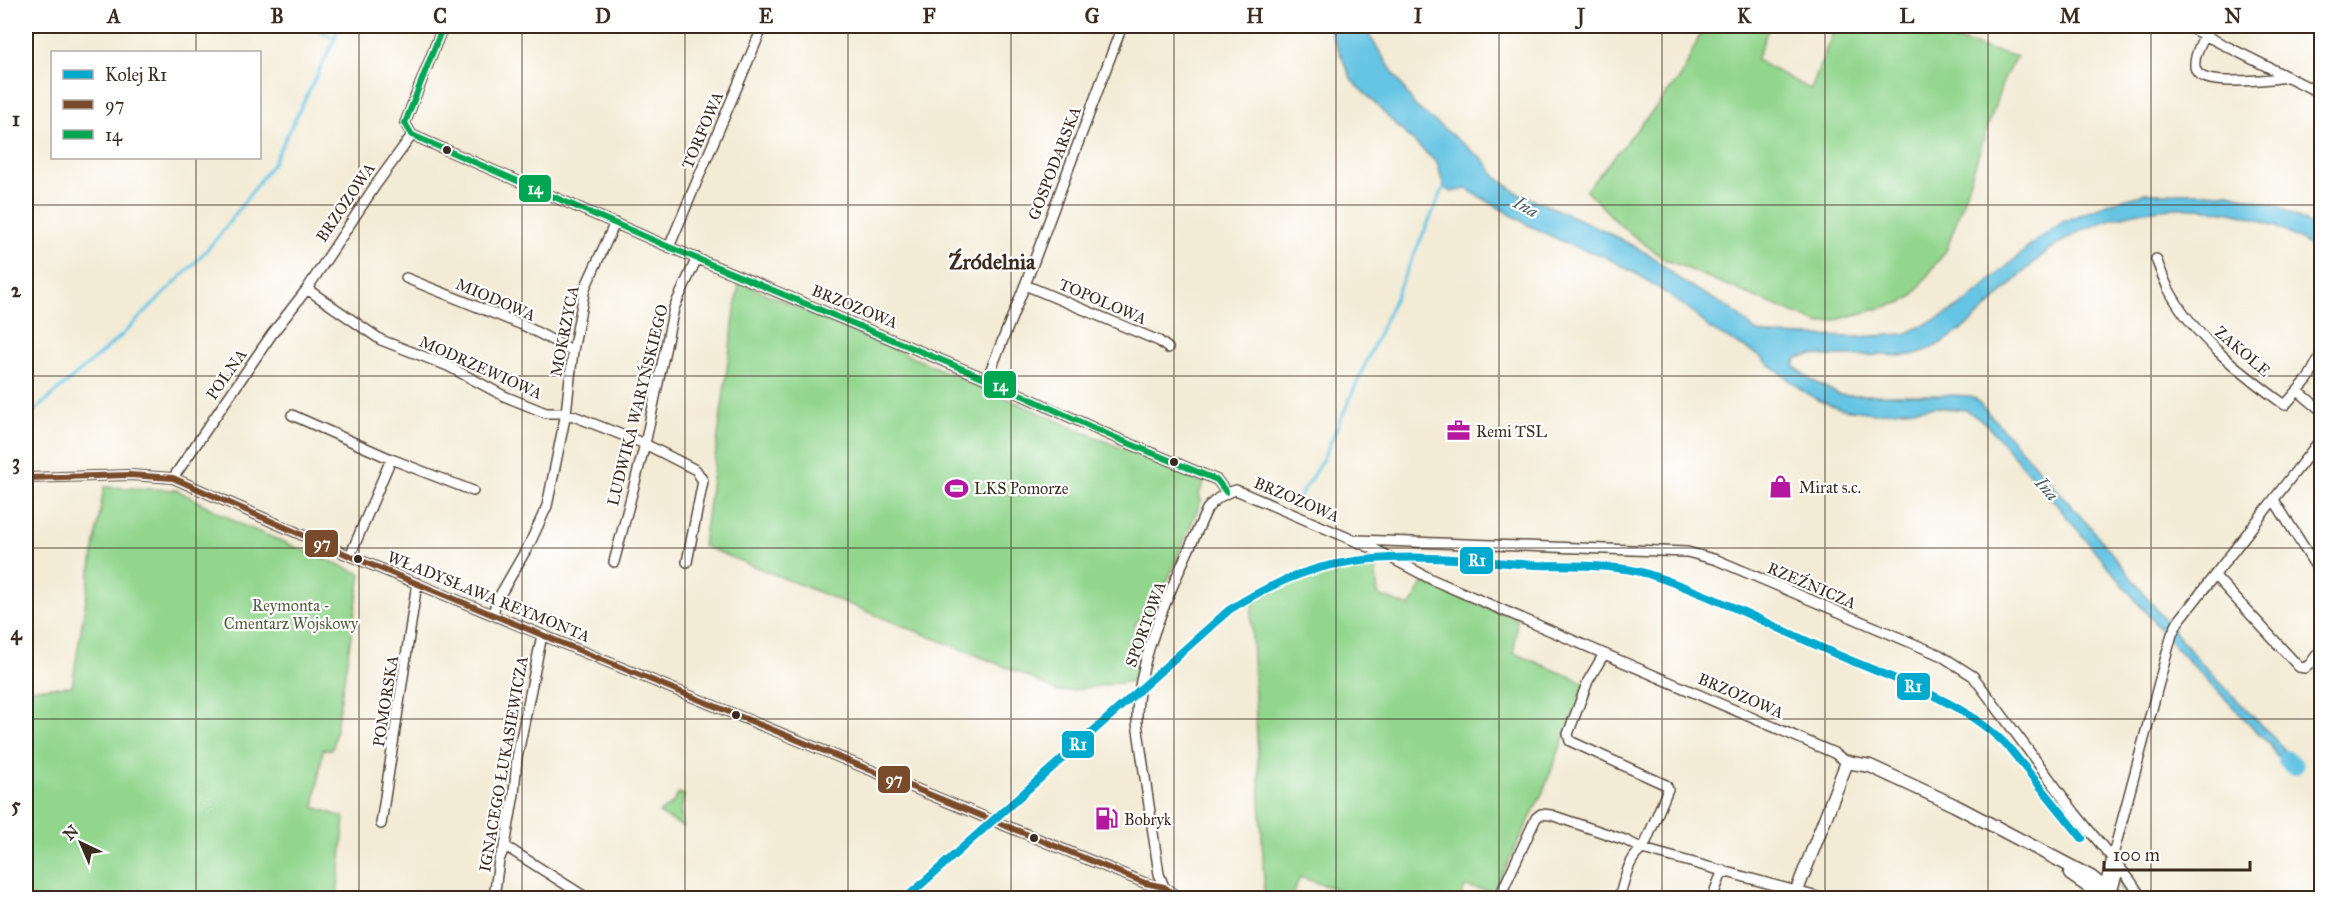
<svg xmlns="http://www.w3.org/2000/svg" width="2347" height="924" font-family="'IM FELL Great Primer',serif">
<rect width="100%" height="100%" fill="#fff"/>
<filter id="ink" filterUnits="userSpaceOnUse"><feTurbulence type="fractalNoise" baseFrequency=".0167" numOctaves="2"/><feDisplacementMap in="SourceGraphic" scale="12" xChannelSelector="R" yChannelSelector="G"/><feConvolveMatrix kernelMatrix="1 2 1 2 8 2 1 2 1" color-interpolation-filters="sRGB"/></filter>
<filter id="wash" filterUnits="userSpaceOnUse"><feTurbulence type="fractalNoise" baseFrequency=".008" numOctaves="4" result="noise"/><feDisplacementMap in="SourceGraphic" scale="24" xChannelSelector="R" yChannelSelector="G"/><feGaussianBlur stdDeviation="1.35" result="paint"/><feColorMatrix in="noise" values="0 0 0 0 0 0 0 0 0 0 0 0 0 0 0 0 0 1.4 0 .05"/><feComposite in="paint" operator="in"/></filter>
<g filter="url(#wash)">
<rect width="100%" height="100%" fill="#f3ebd5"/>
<path fill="#92d68e" stroke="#668056" stroke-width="1.5" d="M 1704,26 L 1759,26 L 1768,30 L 1756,60 L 1811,90 L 1835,26 L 1926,26 L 1924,31 L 2017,57 L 2004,78 L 1947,249 L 1912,297 L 1904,302 L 1820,324 L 1664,259 L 1620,225 L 1586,190 L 1681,77 Z
M 739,282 L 1204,484 L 1199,493 L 1201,501 L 1153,615 L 1141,618 L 1134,625 L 1141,652 L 1132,681 L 1058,692 L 1021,673 L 703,546 Z
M 104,487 L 177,490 L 242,525 L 361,574 L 333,747 L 331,750 L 323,749 L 314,807 L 345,818 L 337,898 L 26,898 L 26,689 L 72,686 Z
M 1375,562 L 1378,595 L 1410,607 L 1423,583 L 1517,619 L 1514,653 L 1585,683 L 1543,792 L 1494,891 L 1465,887 L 1460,898 L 1363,898 L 1300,877 L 1291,898 L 1265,898 L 1251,617 L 1255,591 Z
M 679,793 L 684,795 L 681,814 L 683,827 L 659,813 L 672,804 Z
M 2122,879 L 2124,879 L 2138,898 L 2119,890 Z"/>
<path fill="#66c5e4" stroke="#507881" stroke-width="1.5" d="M 1328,26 L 1363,26 L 1415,106 L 1485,161 L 1495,176 L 1516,192 L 1597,227 L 1650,255 L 1683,282 L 1731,309 L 1757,332 L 1771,335 L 1856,337 L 1905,334 L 1947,314 L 1969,300 L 2033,243 L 2063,222 L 2112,202 L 2146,193 L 2230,193 L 2276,205 L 2321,231 L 2321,252 C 2298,239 2274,223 2248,216 C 2172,196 2084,213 2027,269 C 1997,298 1954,346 1911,355 C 1901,357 1889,355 1879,355 C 1856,356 1834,357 1811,355 L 1797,358 L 1794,366 L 1811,380 L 1840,395 L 1950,395 L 1970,396 L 1976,399 L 2092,529 L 2191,652 L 2284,749 L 2276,757 L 2271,746 L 2173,645 L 2057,505 L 1986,424 L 1966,410 L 1933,407 L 1875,413 L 1842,409 L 1820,401 L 1803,391 L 1758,355 L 1710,329 L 1693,312 L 1642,277 L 1604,256 L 1572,246 L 1530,226 L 1467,189 L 1451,192 L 1444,187 L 1437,163 L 1399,128 L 1352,80 Z"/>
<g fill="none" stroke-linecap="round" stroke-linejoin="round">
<path stroke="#66c5e4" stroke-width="3" d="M 335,39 L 338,26
M 26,418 L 121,336 L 195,263 L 219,236 L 273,163 L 335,39 L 312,26
M 1294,505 L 1323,459 L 1444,187"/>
<path stroke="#66c5e4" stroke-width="18" d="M 2286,759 L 2294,766"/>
</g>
</g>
<g filter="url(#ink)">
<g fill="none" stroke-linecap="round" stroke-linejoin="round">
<defs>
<path id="minor" d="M 443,26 L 405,123 L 412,135 L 669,247 L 987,379 L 1109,435 L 1217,480 L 1226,492
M 2186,26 L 2322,94
M 2205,35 C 2187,68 2191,81 2230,81 C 2249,81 2268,80 2286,77
M 669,247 L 763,26
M 2156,259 C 2160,269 2164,280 2169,290 C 2195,338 2241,373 2285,405 L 2308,379 L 2322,353
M 406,278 L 525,326 L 573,351
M 1025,285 L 1159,341 L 1168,348
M 307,289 L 381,340 L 448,366 L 504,396 L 546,413 L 566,413 L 645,444 L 696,470 L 703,481 L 687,562
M 987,379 L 1025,285 L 1122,26
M 2298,391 L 2322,411
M 292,415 L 391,459 L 473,491
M 26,478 L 130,475 L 173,478 L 350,556 L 1145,883 L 1164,887 L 1179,898
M 173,478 L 272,334 L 307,289 L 375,186 L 412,135
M 2274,500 L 2322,576
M 1357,540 L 1687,552 L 1717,560 L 1940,655 L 1973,676 L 2075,813 L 2130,880 L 2142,898
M 350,556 L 391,459
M 614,562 L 645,444 L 674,308 L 697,258
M 2215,576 L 2299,667 L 2305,668 L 2310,664 L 2322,648
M 493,615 L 496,602 L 530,543 L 547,506 L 566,413 L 573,351 L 585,288 L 615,223
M 1604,654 L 1588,681 L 1568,734 L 1570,741 L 1666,785 L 1668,789 L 1643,849 C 1628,857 1624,883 1619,898
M 381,824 L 417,583
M 505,846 L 587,898
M 1164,887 L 1159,874 L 1137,723 C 1135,655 1180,571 1207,509 C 1215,499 1223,493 1236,490 L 1374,549 L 1433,580 L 1834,753 L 1847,762
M 2109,891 L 2106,881 L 2172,634 L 2178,622 L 2317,444 L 2322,451
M 2108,896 L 2114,885 L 2119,868
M 494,898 L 499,860 L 505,846 L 514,794 L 517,758 L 542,635
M 1499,898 L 1536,818 L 1541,814 L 1551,815 L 1625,840 L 1643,849 L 1821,898
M 1712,898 L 1723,870"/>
<path id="tertiary" d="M 2070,874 L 2105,898
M 1794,898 L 1847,762 L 1870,766 L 1954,805 L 2091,877 L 2109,891 L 2123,898"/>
</defs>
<use href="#minor" stroke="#574739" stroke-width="12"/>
<use href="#tertiary" stroke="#574739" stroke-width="15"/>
<use href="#minor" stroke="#fff" stroke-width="9"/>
<use href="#tertiary" stroke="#fff" stroke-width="12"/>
<defs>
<path id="bus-1" d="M 26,478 L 130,475 L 173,478 L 350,556 L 1145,883 L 1164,887 L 1179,898"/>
<path id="bus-2" d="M 443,26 L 405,123 L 412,135 L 669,247 L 987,379 L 1109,435 L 1217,480 L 1226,492"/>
</defs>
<use href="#bus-1" stroke="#fff" stroke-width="10"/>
<use href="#bus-2" stroke="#fff" stroke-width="10"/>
<use href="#bus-1" stroke="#7a4b2a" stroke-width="6"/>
<use href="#bus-2" stroke="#00a651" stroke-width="6"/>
<defs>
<path id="rail-1" d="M 906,898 L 1229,610 C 1262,589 1298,571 1337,564 C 1402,551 1470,561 1536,565 C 1570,566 1616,564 1648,574 C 1716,596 1780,630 1845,658 C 1901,682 1968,703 2010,749 L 2082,838"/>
</defs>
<use href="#rail-1" stroke="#fff" stroke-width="12"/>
<use href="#rail-1" stroke="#00a9ce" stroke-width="8"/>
</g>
</g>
<path fill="none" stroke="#3b2a1e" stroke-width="1.5" stroke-opacity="0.55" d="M 196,26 L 196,52M 359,26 L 359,898M 522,26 L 522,898M 685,26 L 685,898M 848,26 L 848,898M 1011,26 L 1011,898M 1174,26 L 1174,898M 1336,26 L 1336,898M 1499,26 L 1499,898M 1662,26 L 1662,898M 1825,26 L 1825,898M 1988,26 L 1988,898M 2151,26 L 2151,898M 196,158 L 196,898M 26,205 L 2322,205M 26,376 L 2322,376M 26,548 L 2322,548M 26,719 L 2322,719"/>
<defs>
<symbol id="office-bare" viewBox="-9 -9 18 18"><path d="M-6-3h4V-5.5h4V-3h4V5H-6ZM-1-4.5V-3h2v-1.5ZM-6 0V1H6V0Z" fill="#b5179e" stroke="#fff" stroke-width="2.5" paint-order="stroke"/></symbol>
<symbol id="shop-bare" viewBox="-9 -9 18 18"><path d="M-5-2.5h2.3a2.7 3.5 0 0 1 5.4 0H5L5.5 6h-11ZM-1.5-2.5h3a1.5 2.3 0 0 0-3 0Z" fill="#b5179e" stroke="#fff" stroke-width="2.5" paint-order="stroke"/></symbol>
<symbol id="stadium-bare" viewBox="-9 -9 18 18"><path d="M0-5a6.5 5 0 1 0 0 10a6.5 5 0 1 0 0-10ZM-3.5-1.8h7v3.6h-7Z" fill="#b5179e" stroke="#fff" stroke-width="2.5" paint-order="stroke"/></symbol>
<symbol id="fuel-bare" viewBox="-9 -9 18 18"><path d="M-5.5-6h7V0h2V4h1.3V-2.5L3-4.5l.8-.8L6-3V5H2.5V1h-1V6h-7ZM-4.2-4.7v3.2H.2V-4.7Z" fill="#b5179e" stroke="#fff" stroke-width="2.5" paint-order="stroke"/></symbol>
</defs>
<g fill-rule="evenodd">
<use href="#office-bare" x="1442" y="414" width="33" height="33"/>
<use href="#shop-bare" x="1764" y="470" width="33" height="33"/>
<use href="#stadium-bare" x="940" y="472" width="33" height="33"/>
<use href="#fuel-bare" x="1090" y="802" width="33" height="33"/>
</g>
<g fill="#3b2a1e" stroke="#fff" stroke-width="2">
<circle cx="447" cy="150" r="5"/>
<circle cx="1174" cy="462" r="5"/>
<circle cx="358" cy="559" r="5"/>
<circle cx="736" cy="715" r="5"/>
<circle cx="1034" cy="838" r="5"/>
</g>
<g text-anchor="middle" stroke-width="4.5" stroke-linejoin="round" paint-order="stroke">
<g font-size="16" fill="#3b2a1e" stroke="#fff">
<text transform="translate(702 130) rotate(-67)" y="6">TORFOWA</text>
<text transform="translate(1054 163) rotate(-69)" y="6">GOSPODARSKA</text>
<text transform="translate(345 202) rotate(-56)" y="6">BRZOZOWA</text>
<text transform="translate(496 299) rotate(23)" y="6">MIODOWA</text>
<text transform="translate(1103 301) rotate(23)" y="6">TOPOLOWA</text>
<text transform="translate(855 306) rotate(22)" y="6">BRZOZOWA</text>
<text transform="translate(564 331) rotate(-79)" y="6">MOKRZYCA</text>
<text transform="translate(2243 351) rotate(41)" y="6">ZAKOLE</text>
<text transform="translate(481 367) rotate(24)" y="6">MODRZEWIOWA</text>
<text transform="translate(226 374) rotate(-55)" y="6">POLNA</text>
<text transform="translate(637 405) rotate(-76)" y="6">LUDWIKA WARYŃSKIEGO</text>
<text transform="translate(1297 499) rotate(23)" y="6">BRZOZOWA</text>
<text transform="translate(1812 585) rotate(23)" y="6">RZEŹNICZA</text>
<text transform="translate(489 596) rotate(22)" y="6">WŁADYSŁAWA REYMONTA</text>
<text transform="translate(1145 624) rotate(-70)" y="6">SPORTOWA</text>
<text transform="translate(1741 695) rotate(23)" y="6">BRZOZOWA</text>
<text transform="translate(385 701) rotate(-81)" y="6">POMORSKA</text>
<text transform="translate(503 764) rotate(-80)" y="6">IGNACEGO ŁUKASIEWICZA</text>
</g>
<g font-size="16" fill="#3b2a1e" stroke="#fff" text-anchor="start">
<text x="1476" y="437">Remi TSL</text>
<text x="1799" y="493">Mirat s.c.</text>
<text x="974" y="494">LKS Pomorze</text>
<text x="1124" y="825">Bobryk</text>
</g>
<g font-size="16" fill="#555e40" stroke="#fff">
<text x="291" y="611">Reymonta -<tspan x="291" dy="18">Cmentarz Wojskowy</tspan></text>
</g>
<g font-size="18" font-style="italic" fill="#4a6063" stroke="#fff">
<text transform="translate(1526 207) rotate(29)" y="6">Ina</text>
<text transform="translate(2047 489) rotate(48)" y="6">Ina</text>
</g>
<g font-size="22" font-weight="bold" fill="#3b2a1e" stroke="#fff">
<text x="992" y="269">Źródelnia</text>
</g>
</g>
<g stroke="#fff" stroke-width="2">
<rect x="518" y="174" width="34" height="29" rx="6" fill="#00a651"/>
<rect x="983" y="370" width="34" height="29" rx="6" fill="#00a651"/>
<rect x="304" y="529" width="35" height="29" rx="6" fill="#7a4b2a"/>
<rect x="1459" y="546" width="35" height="29" rx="6" fill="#00a9ce"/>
<rect x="1896" y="672" width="35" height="29" rx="6" fill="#00a9ce"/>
<rect x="1061" y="730" width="34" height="29" rx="6" fill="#00a9ce"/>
<rect x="877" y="765" width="34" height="29" rx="6" fill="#7a4b2a"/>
</g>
<g font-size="16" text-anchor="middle" font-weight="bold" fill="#fff">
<text x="535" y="194">14</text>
<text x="1000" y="391">14</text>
<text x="322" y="549">97</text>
<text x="1477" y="566">R1</text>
<text x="1913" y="692">R1</text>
<text x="1078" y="750">R1</text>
<text x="894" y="785">97</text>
</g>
<rect width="2347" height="924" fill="none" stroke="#fff" stroke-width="66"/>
<rect x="51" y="51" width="210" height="108" fill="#ffffff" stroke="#b1aaa5" stroke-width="1.5"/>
<rect x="63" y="70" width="30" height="9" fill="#00a9ce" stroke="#b1aaa5" stroke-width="1.5"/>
<text x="105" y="81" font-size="18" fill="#3b2a1e">Kolej R1</text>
<rect x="63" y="100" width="30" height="9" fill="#7a4b2a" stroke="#b1aaa5" stroke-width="1.5"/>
<text x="105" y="111" font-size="18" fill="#3b2a1e">97</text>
<rect x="63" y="130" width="30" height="9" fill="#00a651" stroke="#b1aaa5" stroke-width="1.5"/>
<text x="105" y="141" font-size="18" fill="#3b2a1e">14</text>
<g transform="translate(81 843) rotate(316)" stroke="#ffffff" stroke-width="4.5" paint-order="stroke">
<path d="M0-4.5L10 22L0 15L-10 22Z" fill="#3b2a1e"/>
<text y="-9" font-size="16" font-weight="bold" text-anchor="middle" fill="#3b2a1e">N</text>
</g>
<path d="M2104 861v9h146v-9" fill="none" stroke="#3b2a1e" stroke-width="3"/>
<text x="2113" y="861" font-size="18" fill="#3b2a1e" stroke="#ffffff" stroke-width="4.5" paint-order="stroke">100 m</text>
<rect x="33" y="33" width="2281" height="858" fill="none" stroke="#3b2a1e" stroke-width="2"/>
<g font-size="20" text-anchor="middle" font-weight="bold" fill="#3b2a1e">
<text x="114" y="23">A</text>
<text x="277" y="23">B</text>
<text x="440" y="23">C</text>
<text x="603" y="23">D</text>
<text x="766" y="23">E</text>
<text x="929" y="23">F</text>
<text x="1092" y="23">G</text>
<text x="1255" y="23">H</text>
<text x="1418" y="23">I</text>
<text x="1581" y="23">J</text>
<text x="1744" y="23">K</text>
<text x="1907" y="23">L</text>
<text x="2070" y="23">M</text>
<text x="2233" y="23">N</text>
<text x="16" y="126">1</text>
<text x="16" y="297">2</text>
<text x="16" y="469">3</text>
<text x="16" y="640">4</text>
<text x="16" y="812">5</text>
</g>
</svg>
